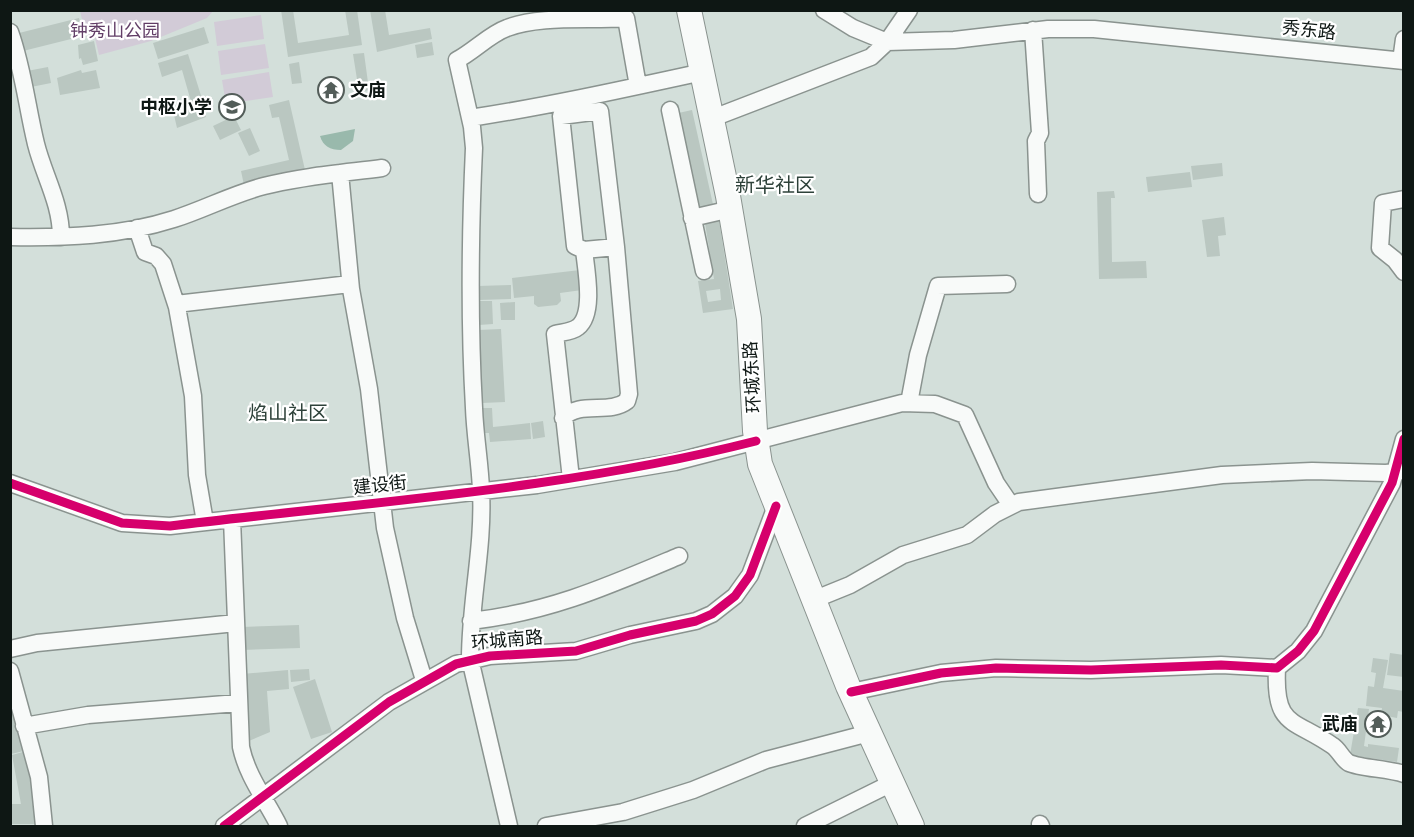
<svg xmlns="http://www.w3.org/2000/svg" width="1414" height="837" font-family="Poppins,'Noto Sans SC',sans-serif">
<rect width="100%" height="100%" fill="#d3dfda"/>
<path fill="#d2cbd7" d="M 80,11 L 80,10 L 213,11 L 207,18 L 151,41 L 99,55 L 94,34 L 86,36 Z
M 261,15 L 264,39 L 217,46 L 214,22 Z
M 265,44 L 269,68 L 221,75 L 218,51 Z
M 269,72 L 273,97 L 226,104 L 222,80 Z"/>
<path fill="#99b9ac" d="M 355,129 L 353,141 L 341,150 C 330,150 323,146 320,136 Z"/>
<path fill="#bac7c1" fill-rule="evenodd" d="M 281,10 L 293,10 L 298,43 L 349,35 L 345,10 L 357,10 L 362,45 L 288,57 Z
M 370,10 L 385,10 L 389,35 L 430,28 L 432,39 L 377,52 Z
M 79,18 L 83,36 L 23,51 L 19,33 Z
M 204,27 L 209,43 L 158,59 L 153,43 Z
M 94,41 L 98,61 L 83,65 L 81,58 L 79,59 L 78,45 Z
M 432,42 L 434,55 L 417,58 L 415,45 Z
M 364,53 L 369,90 L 359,92 L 353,54 Z
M 188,54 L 203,102 L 192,105 L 182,70 L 162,77 L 158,63 Z
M 299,62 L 302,83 L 292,84 L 289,64 Z
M 48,67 L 51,83 L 31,87 L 27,71 Z
M 81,70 L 82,73 L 96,70 L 100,88 L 60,95 L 57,78 Z
M 289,100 L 305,170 L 244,185 L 241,171 L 289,160 L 279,117 L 272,118 L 269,105 Z
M 202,104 L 206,117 L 177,128 L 174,115 Z
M 692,110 L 714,209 L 696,213 L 674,114 Z
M 234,116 L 241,130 L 220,140 L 213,126 Z
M 250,128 L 260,151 L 249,156 L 238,133 Z
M 1222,163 L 1223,176 L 1193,180 L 1191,166 Z
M 1190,172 L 1192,187 L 1148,192 L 1146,177 Z
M 1114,191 L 1115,198 L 1111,198 L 1112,262 L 1146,261 L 1147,278 L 1099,279 L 1097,192 Z
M 1224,217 L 1226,235 L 1218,236 L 1220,256 L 1207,257 L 1202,220 Z
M 719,220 L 733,309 L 703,313 L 698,281 L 714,279 L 705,223 ZM 720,289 L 721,300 L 708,302 L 706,291 Z
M 580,270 L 582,290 L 560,293 L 561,301 L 557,305 L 538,307 L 534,304 L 534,296 L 514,298 L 512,278 Z
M 511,285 L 511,299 L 479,300 L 478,286 Z
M 479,301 L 492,301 L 493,324 L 479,325 Z
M 515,302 L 515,320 L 501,320 L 500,303 Z
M 501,329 L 505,402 L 482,403 L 478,330 Z
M 481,408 L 492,408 L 493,427 L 530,423 L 531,439 L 490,442 L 489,433 L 482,433 Z
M 543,421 L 545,437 L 533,439 L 531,423 Z
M 299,625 L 300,648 L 242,650 L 241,627 Z
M 1390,653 L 1404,655 L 1404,677 L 1387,675 Z
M 1373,658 L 1388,660 L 1383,688 L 1404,691 L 1404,712 L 1398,711 L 1397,718 L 1381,715 L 1382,708 L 1366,706 L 1368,686 L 1374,687 L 1376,673 L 1371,672 Z
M 309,669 L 310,680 L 291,682 L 290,670 Z
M 288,670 L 289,689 L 267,691 L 270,732 L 244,743 L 242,674 Z
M 315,679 L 332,732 L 311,739 L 293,687 Z
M 17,706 L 28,750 L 11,754 L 10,708 Z
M 1358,708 L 1369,709 L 1364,746 L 1368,747 L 1368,744 L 1399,748 L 1397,762 L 1350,755 Z
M 30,750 L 40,824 L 10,824 L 10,804 L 21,804 L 12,755 Z"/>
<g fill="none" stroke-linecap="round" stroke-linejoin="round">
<defs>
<path id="minor" d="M 824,10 L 853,28 L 887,42 L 954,40 L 1048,29 L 1094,29 L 1404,61
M 1033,30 L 1040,133 L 1036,141 L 1038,194
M 10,32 C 23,68 27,107 36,144 C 44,176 61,203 61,237
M 1401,61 L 1404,39
M 670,110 L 704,271
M 470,118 C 548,106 625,89 703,72
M 713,118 L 871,57 L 887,42 L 909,10
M 340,173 L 351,289 L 369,389 L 385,528 L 405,618 L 424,680
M 1404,199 L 1383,203 L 1380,248 L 1395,260 L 1404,272
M 692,218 L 731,209
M 137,228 L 145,252 L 156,256 L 163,264 L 177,307 L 193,396 L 197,475 L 205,522
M 10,237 C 65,238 121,236 174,219 C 205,209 233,194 264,186 C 303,176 343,173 382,168
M 176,304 L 350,284
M 909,403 L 918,355 L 938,286 L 1007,284
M 563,418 C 580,400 609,415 627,401 L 629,394 L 616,247 L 584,250 L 575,246 L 561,116 L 600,111 L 616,247
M 571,479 L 555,334 C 563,332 572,332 578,327 C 595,314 586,269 584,250
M 10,483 L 122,523 L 170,526 L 537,485 L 675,462 L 902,403 L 935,404 L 965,415 L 996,483 L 1011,505
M 232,519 L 241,747 C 247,776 266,800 279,826
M 813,600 L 850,585 L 903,555 L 967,535 L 995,514 L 1019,502 L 1222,475 L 1312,471 L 1386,473 L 1404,471
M 471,621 C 550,612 608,586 679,556
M 10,649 L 37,643 L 236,623
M 1277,668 C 1274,728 1293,718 1333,746 C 1339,750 1343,760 1349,763 C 1360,768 1389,769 1404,774
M 10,671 L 39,777 L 44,826
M 851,692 L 941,673 L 996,668 L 1091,670 L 1221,665 L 1277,668 L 1298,651 L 1314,631 L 1392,483 L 1404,439
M 24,726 L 88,715 L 238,703
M 1040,824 L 1041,826
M 224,826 L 389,702 L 456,664 L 490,656 L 576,651 L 630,635 L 696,621 L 712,614 L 735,596 L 750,575 L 776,506
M 509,826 L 470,659 C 470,602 484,547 481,490 C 480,463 475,436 474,408 C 469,321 470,235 474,148 L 472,127 L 457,60 C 474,51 490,34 507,28 C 540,15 591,21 626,18 L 638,86
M 546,826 L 623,812 L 693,790 L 766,760 L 869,733
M 805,826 L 892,783"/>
<path id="highway" d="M 689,10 L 728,196 L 749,319 L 755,431 L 760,464 L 848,686 L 912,826"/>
</defs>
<use href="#minor" stroke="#8a938f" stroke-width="19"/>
<use href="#highway" stroke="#8a938f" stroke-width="26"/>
<use href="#minor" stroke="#f8faf9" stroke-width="16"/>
<use href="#highway" stroke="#f8faf9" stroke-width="24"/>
<defs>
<path id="cycleway" d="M 10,483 L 122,523 L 170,526 C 366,502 564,490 756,441
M 851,692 L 941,673 L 996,668 L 1091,670 L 1221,665 L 1277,668 L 1298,651 L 1314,631 L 1392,483 L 1404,439
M 224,826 L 389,702 L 456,664 L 490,656 L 576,651 L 630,635 L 696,621 L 712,614 L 735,596 L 750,575 L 776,506"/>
</defs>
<use href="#cycleway" stroke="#fff" stroke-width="13"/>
<use href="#cycleway" stroke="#d6006c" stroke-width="9"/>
</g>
<defs>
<symbol id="temple-ring" viewBox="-11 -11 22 22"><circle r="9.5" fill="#fff" stroke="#535d59" stroke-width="1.5"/><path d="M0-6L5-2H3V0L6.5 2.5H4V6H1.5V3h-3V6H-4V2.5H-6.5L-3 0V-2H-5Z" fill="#535d59"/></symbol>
<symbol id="school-ring" viewBox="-11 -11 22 22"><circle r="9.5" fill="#fff" stroke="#535d59" stroke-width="1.5"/><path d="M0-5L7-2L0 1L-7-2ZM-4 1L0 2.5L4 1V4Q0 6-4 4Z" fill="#535d59"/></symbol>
</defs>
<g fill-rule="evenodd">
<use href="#temple-ring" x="316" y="75" width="30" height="30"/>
<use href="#school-ring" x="217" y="92" width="30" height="30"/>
<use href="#temple-ring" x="1363" y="709" width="30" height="30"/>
</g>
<g text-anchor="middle" stroke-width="4.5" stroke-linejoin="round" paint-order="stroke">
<g font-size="18" fill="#0e1714" stroke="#fff">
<text transform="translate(1309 30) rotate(6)" y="6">秀东路</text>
<text transform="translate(752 377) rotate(-93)" y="6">环城东路</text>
<text transform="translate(380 485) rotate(-6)" y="6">建设街</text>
<text transform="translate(507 640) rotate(-5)" y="6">环城南路</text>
</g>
<g font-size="18" fill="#623e67" stroke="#fff">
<text x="115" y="37">钟秀山公园</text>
</g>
<g font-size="18" font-weight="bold" fill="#0e1714" stroke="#fff" text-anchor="end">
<text x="350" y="96" text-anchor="start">文庙</text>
<text x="212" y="113">中枢小学</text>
<text x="1358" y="730">武庙</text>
</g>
<g font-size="20" fill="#2e423a" stroke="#fff">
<text x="775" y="192">新华社区</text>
<text x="288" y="420">焰山社区</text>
</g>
</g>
<rect width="1414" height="837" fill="none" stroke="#0e1714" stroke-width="24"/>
</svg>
